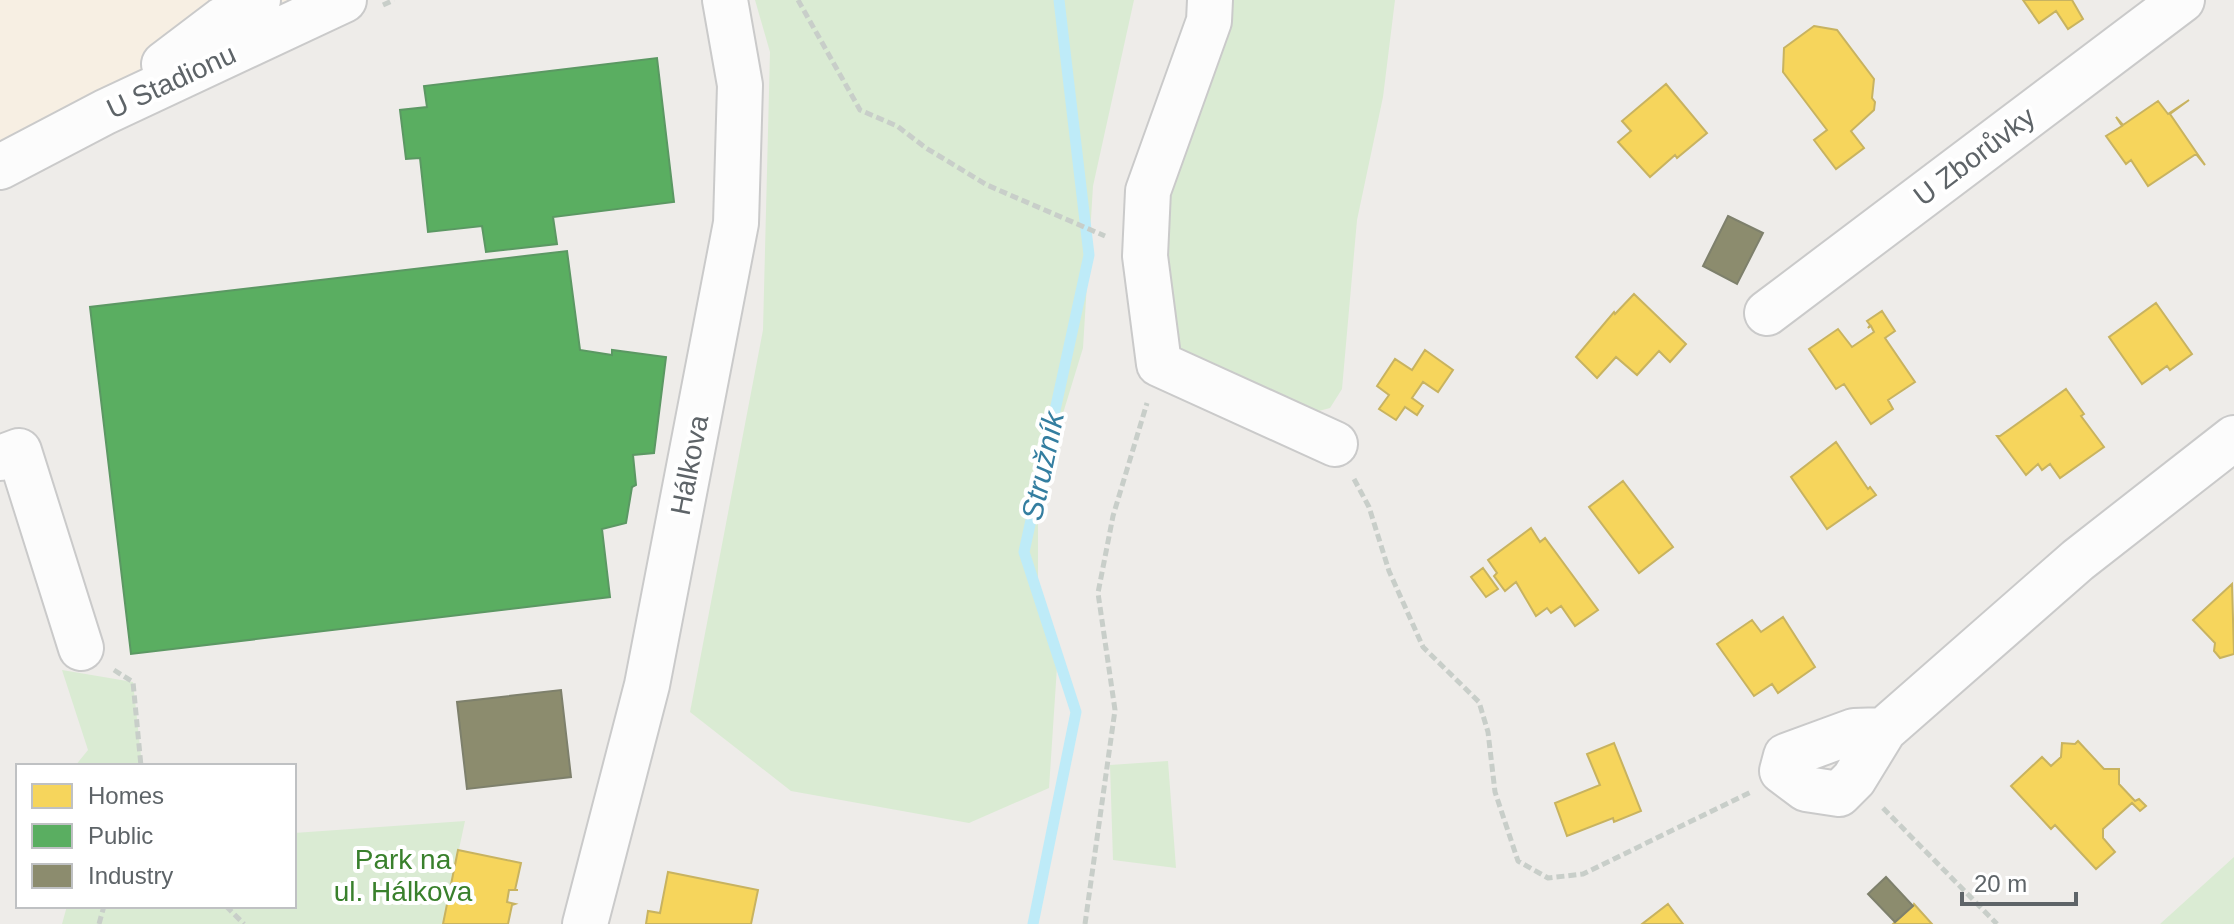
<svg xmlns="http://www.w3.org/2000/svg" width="2234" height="924" font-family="Helvetica,sans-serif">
<rect width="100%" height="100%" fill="#eeece9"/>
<path fill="#f7efe3" d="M 0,0 L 301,0 L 287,7 L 282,1 L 0,145 Z"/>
<path fill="#daebd3" d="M 755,0 L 1134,0 L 1093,186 L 1083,348 L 1038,495 L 1038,590 L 1057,667 L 1049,788 L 969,823 L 791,791 L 690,712 L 763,330 L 770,52 Z
M 1224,0 L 1395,0 L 1383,97 L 1357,220 L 1342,389 L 1330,408 L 1315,412 L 1181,354 L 1163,337 L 1164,213 Z
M 62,670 L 133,682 L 142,766 L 75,766 L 88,750 Z
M 1168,761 L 1176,868 L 1113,860 L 1110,765 Z
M 465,821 L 443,924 L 62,924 L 67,906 L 294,906 L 294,833 Z
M 2234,857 L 2234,924 L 2160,924 Z"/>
<path fill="#f6d55c" stroke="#c8b360" stroke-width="2" d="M 2023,0 L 2072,0 L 2083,19 L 2068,29 L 2056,11 L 2039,23 Z
M 1814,26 L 1837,30 L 1874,79 L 1872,98 L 1875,102 L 1874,110 L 1851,131 L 1864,148 L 1836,169 L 1814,140 L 1827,130 L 1783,72 L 1784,48 Z
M 1666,84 L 1707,133 L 1677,158 L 1675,155 L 1650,177 L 1618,142 L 1631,131 L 1622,121 Z
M 2189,100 L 2170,114 L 2205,165 L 2196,154 L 2148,186 L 2131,160 L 2126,164 L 2106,136 L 2122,126 L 2116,117 L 2123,125 L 2158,101 L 2168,114 Z
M 1634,294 L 1686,344 L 1670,362 L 1659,351 L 1637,375 L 1616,357 L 1597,378 L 1576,357 L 1614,312 L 1615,314 Z
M 2156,303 L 2192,354 L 2170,370 L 2167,366 L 2142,384 L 2109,337 Z
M 1882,311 L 1895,331 L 1885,338 L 1915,382 L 1888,400 L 1893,409 L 1871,424 L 1844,384 L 1836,389 L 1809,349 L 1838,329 L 1852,347 L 1874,332 L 1871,326 L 1868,328 L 1870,325 L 1867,321 Z
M 1425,350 L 1453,370 L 1438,392 L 1423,382 L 1412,398 L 1423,406 L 1417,415 L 1405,407 L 1396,420 L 1379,409 L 1389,395 L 1377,386 L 1395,359 L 1412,370 Z
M 2066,389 L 2084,414 L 2081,416 L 2104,447 L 2060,478 L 2050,464 L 2042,470 L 2038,464 L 2026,475 L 1997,436 L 2000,436 Z
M 1836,442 L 1868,489 L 1870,487 L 1876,495 L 1827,529 L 1791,477 Z
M 1623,481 L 1673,547 L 1639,573 L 1589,507 Z
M 1531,528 L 1540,542 L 1545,538 L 1598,610 L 1575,626 L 1561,606 L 1551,613 L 1547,608 L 1536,616 L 1516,582 L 1505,591 L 1494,576 L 1497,573 L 1488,560 Z
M 1483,568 L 1498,589 L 1486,597 L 1471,577 Z
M 2232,584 L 2234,654 L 2220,658 L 2214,651 L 2215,643 L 2193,620 Z
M 1783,617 L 1815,667 L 1778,693 L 1772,684 L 1754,696 L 1717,644 L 1752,620 L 1761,632 Z
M 2078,741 L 2104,769 L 2119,769 L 2119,784 L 2135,801 L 2139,799 L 2146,806 L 2140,811 L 2132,803 L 2103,829 L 2103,838 L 2115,852 L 2096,869 L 2055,825 L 2051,829 L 2011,786 L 2042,757 L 2051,766 L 2061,757 L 2062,743 L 2075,744 Z
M 1614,743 L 1641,811 L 1614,822 L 1613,818 L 1567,836 L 1555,803 L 1600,785 L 1587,754 Z
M 458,850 L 521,863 L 515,890 L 518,890 L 509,890 L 507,902 L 515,904 L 512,905 L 508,924 L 443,924 Z
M 668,872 L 758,890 L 751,924 L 646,924 L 648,911 L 660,913 Z
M 1668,904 L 1683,924 L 1642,924 Z
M 1914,904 L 1932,924 L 1893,924 L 1913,906 Z"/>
<path fill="#5aae61" stroke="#5b9863" stroke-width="2" d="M 657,58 L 674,202 L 553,217 L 557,244 L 486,252 L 482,226 L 428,232 L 420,158 L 406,159 L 400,110 L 427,107 L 424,86 Z
M 567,251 L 580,350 L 612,355 L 612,350 L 666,357 L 654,453 L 633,455 L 636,485 L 632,487 L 626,523 L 602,529 L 610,597 L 131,654 L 90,307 Z"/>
<path fill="#8c8c6e" stroke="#7e806c" stroke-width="2" d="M 1728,216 L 1763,233 L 1737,284 L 1703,266 Z
M 561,690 L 571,777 L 467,789 L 457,702 Z
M 1886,877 L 1913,906 L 1895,922 L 1868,894 Z"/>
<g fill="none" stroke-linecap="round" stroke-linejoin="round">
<path stroke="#beebf8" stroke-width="11" d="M 1033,924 L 1076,712 L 1024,552 L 1089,255 L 1059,0"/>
<defs>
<path id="minor" d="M 1210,0 L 1209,21 L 1148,191 L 1145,256 L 1159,364 L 1335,444
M 164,64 L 222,20 L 258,0
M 0,167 L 105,112 L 344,0
M 1767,313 L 2182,0
M 0,458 L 19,451 L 81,648
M 1884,730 L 1854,731 L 1786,756 L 1782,771 L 1806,789 L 1839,794 L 1854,779 L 1884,730 L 2078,560 L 2234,438
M 585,924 L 647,685 L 736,223 L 740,85 L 725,0"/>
</defs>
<use href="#minor" stroke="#cacaca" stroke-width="48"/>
<path stroke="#c8cec9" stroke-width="5" stroke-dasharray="8 4" stroke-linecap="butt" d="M 798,0 L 860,110 L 897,126 L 926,148 L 987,185 L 1105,236
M 383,5 L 394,0
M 1354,479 L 1369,507 L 1389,571 L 1423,647 L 1479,702 L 1488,732 L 1495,792 L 1518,861 L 1548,878 L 1583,874 L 1751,792
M 114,670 L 133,682 L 141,766
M 1883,808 L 1997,924
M 226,906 L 244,924
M 99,924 L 104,906
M 1085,924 L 1115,710 L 1098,593 L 1113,516 L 1147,403"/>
<use href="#minor" stroke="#fcfcfc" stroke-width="44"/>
</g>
<g text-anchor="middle" stroke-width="8" stroke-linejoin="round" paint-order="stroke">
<g font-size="28" fill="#5e6468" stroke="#fff">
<text transform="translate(171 81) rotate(-25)" y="10">U Stadionu</text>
<text transform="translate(1974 156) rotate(-37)" y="10">U Zborůvky</text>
<text transform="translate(689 465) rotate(-79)" y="10">Hálkova</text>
</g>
<g font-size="28" fill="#39802c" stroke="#fff">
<text x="403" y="869">Park na<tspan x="403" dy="32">ul. Hálkova</tspan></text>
</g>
<g font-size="30" font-style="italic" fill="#347ea0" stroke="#fff">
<text transform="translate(1043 466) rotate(-78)" y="10">Stružník</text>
</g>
</g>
<rect x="16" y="764" width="280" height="144" fill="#ffffff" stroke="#bfc1c3" stroke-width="2"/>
<rect x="32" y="784" width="40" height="24" fill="#f6d55c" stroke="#bfc1c3" stroke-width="2"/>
<text x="88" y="804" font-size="24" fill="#5e6468">Homes</text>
<rect x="32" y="824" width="40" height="24" fill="#5aae61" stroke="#bfc1c3" stroke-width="2"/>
<text x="88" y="844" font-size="24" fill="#5e6468">Public</text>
<rect x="32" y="864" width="40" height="24" fill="#8c8c6e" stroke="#bfc1c3" stroke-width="2"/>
<text x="88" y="884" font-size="24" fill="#5e6468">Industry</text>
<path d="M1962 892v12h114v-12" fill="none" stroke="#5e6468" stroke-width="4"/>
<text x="1974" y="892" font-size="24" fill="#5e6468" stroke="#ffffff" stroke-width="6" paint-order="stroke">20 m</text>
</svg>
